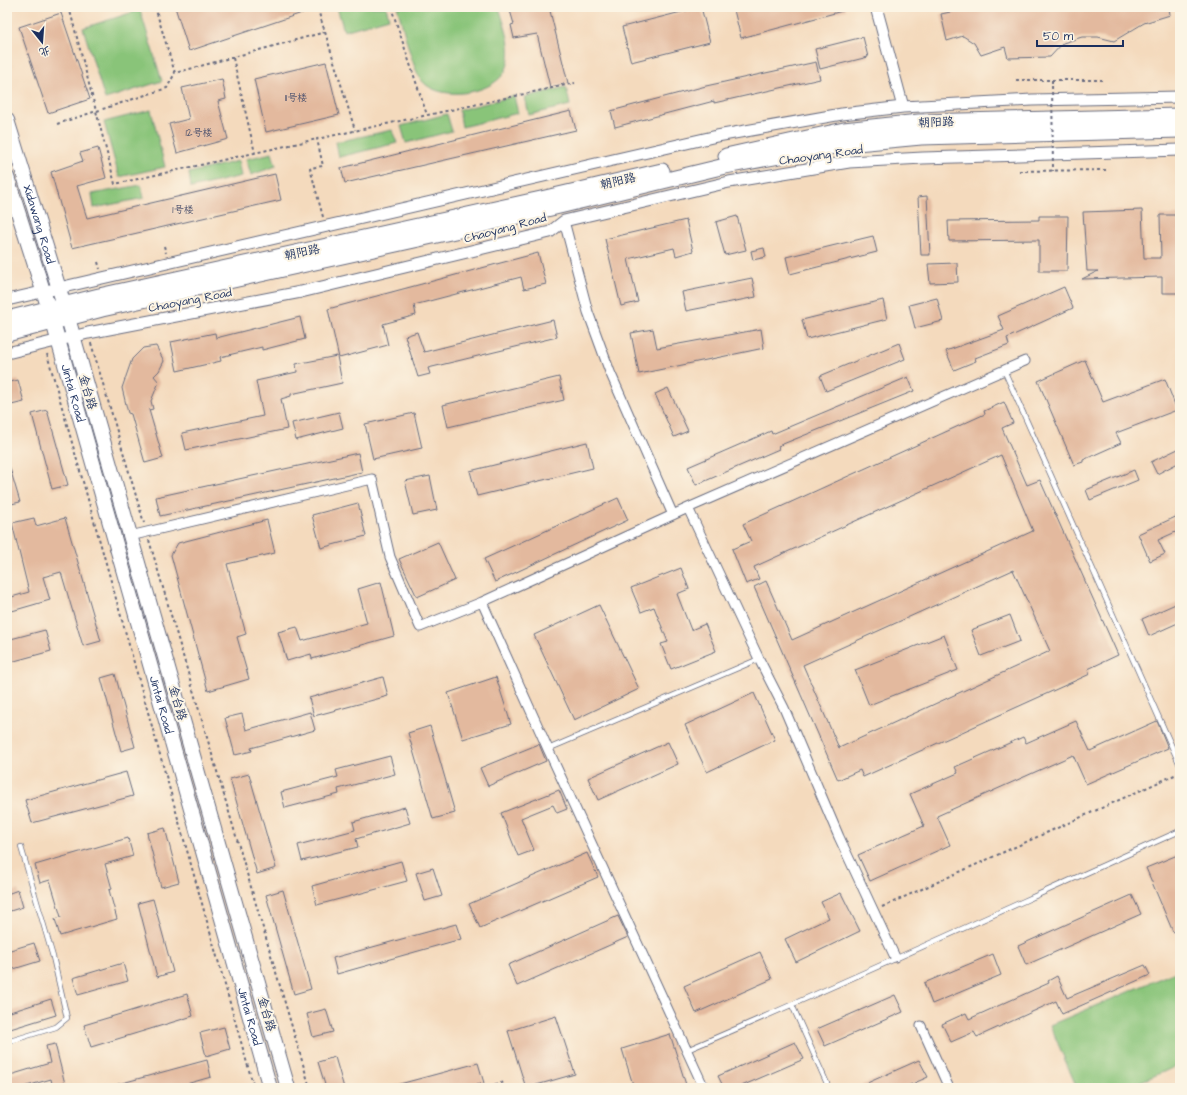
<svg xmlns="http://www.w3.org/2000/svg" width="1187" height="1095" font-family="'Architects Daughter','LXGW WenKai TC',sans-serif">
<rect width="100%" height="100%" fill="#fcf5e5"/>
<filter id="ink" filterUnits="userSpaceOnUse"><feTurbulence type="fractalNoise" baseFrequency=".025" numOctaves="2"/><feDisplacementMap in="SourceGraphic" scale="8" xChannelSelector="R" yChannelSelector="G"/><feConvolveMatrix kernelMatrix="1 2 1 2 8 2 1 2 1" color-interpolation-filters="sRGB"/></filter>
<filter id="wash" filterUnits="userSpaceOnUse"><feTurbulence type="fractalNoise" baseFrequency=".012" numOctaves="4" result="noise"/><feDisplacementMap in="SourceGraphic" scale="16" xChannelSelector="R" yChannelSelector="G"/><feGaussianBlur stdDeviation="0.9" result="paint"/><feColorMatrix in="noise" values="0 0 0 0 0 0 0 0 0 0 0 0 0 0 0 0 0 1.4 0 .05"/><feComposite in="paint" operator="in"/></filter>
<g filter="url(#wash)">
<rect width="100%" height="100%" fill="#f4dabd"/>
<path fill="#89c479" stroke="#527a6c" d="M 337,7 L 386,7 L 389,18 L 344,31 Z
M 397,7 L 499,7 C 504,25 514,47 507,67 C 499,93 442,103 423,82 C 412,70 403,25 397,7 Z
M 140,10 L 162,81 L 105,99 L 83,28 Z
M 566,87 L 570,105 L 529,115 L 525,97 Z
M 514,96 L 518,113 L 462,127 L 459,110 Z
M 151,110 L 165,167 L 119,177 L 104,122 Z
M 447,114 L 452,131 L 406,143 L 401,126 Z
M 392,130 L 397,143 L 339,157 L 336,142 Z
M 272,153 L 276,166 L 251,175 L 246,159 Z
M 238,161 L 241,176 L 191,188 L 189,173 Z
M 141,185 L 144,198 L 94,208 L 92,194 Z
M 1180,970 L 1180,1065 L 1125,1088 L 1077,1088 L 1050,1025 Z"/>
<g id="blocks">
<path fill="#e3b99e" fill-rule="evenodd" d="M 175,7 L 313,7 L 314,9 L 189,51 Z
M 509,7 L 549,7 L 568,83 L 550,87 L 537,34 L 514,38 L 511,25 L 514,24 Z
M 701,7 L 710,42 L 631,62 L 622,27 Z
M 745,7 L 845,7 L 846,10 L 741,38 L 734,10 Z
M 959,7 L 1169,7 L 1170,15 L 1144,23 L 1114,41 L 1098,37 L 1082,37 L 1063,43 L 1050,57 L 1008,58 L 1005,47 L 981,55 L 974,43 L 963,36 L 947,41 L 941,14 L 955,11 Z
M 61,13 L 90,99 L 48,113 L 19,27 Z
M 863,37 L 868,57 L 820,69 L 815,49 Z
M 326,62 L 339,115 L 266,132 L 254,79 Z
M 816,62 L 820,79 L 714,103 L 714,101 L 615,127 L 611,111 L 706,86 Z
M 222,79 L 226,99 L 218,101 L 228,139 L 177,153 L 169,124 L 189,119 L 182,88 Z
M 571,111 L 576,130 L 345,183 L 341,168 Z
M 98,148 L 106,178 L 77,186 L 87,218 L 275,174 L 281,200 L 72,248 L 51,172 L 83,161 L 80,153 Z
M 927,196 L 930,255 L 921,255 L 918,197 Z
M 1142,210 L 1144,258 L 1161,258 L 1160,215 L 1180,215 L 1180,293 L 1162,293 L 1162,277 L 1082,279 L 1098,271 L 1087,271 L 1083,212 Z
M 737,216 L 746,250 L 725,255 L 716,222 Z
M 1039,216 L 1068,216 L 1067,271 L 1039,271 L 1039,240 L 949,241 L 948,221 L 1039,220 Z
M 686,220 L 693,251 L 676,256 L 674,248 L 628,259 L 638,302 L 621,306 L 605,239 Z
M 873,236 L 877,252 L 790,274 L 786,257 Z
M 764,248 L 766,257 L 753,260 L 751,251 Z
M 538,253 L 546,284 L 524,289 L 521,277 L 414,305 L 416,315 L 383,324 L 388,345 L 339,358 L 328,309 Z
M 957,263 L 958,282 L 930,283 L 928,264 Z
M 752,278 L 756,297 L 686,311 L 682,292 Z
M 1064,287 L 1073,308 L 1007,338 L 1009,345 L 975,358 L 976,361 L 954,370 L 946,351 L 1004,330 L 998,316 Z
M 937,298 L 943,321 L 915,328 L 909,305 Z
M 883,300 L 887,319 L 807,339 L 802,320 Z
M 300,317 L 305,339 L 262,350 L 262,347 L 220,357 L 221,361 L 177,371 L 171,342 L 215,333 L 216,338 Z
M 553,320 L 557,337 L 428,368 L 430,374 L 418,377 L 405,336 L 417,332 L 424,352 Z
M 653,329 L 657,348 L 761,329 L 764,348 L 639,374 L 631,333 Z
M 899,343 L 905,359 L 826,391 L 820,376 Z
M 156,346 L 164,361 L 159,371 L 154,376 L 159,382 L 151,401 L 153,409 L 149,410 L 163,458 L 145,463 L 131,414 L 128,413 L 122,388 L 132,359 L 143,348 Z
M 337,356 L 342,383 L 291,394 L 291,396 L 281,399 L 287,429 L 186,450 L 182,433 L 263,416 L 256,381 L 297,372 L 296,364 Z
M 1085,360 L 1103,402 L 1165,379 L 1177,410 L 1116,433 L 1121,443 L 1083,460 L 1083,462 L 1074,465 L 1038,381 Z
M 559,377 L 564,400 L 448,427 L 443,405 Z
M 908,377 L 914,391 L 778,446 L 779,449 L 696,485 L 688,467 L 771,431 L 772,434 Z
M 18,380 L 24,402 L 7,406 L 7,383 Z
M 668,388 L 688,431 L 674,437 L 655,394 Z
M 1004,402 L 1013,423 L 1002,428 L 1027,485 L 1040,480 L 1118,655 L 1088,669 L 1090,674 L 863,777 L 860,770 L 838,780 L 754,587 L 766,581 L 792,640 L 1033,531 L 1001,455 L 754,567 L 759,579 L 746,584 L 732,549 L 751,541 L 743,524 L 985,414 L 984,411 ZM 1013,570 L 1050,651 L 839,748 L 803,665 Z
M 47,410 L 68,485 L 52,489 L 32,414 Z
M 339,412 L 343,428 L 296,440 L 292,423 Z
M 414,413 L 422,448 L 373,459 L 365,424 Z
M 587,442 L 593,468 L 477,496 L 470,471 Z
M 1180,448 L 1180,462 L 1157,474 L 1151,462 Z
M 358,453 L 362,472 L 160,516 L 156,497 Z
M 9,465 L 20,502 L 7,505 L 7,466 Z
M 1134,470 L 1138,480 L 1090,500 L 1086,490 Z
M 430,476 L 437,510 L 413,515 L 405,481 Z
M 618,498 L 628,520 L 495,582 L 484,559 Z
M 358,503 L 366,536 L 321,548 L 312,515 Z
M 1180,515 L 1180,530 L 1158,540 L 1165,554 L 1150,561 L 1138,534 Z
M 34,518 L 36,526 L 65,518 L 101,641 L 83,646 L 61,572 L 43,577 L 50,600 L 12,611 L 8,598 L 29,592 L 12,523 Z
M 267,520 L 275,553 L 227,564 L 246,634 L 237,637 L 249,679 L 208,691 L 171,555 L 178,543 Z
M 438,542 L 455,580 L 417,597 L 399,559 Z
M 681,568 L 689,589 L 677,594 L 691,630 L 705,624 L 716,651 L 671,669 L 661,644 L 668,642 L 654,607 L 641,612 L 631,588 Z
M 381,582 L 394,636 L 312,659 L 311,654 L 287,661 L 278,632 L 297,627 L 302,641 L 367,623 L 358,589 Z
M 1180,602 L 1180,622 L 1149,636 L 1142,619 Z
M 599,605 L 639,689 L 574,720 L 534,635 Z
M 1010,615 L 1020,641 L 981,656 L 971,630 Z
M 45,630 L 51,651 L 7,663 L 7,640 Z
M 944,635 L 958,670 L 869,705 L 855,670 Z
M 115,674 L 135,747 L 121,751 L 101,678 Z
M 383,677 L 388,696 L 314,716 L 309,698 Z
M 496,677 L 511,724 L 463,739 L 448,693 Z
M 754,693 L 775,740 L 707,772 L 685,725 Z
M 310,712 L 315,730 L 251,748 L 252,751 L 235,755 L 225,718 L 242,714 L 246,730 Z
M 1076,721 L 1090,751 L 1157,721 L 1168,748 L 1086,784 L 1073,755 L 937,816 L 950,845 L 870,881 L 858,855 L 924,826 L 910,794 L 958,773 L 955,767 L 1023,737 L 1026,743 Z
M 430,726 L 455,813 L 433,819 L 408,733 Z
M 668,742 L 678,764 L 598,800 L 588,778 Z
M 539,744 L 546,761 L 488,786 L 480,768 Z
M 390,756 L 395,774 L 338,789 L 339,794 L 285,808 L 281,792 L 338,777 L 336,770 Z
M 126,772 L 133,796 L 32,823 L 25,800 Z
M 249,774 L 276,868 L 257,874 L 230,779 Z
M 559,790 L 567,809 L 557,813 L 553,805 L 521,818 L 534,850 L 518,856 L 501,813 Z
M 405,807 L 410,823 L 356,839 L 358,847 L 302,861 L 298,845 L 355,830 L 353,822 Z
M 165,828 L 179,882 L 161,887 L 147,833 Z
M 128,838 L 133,856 L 105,864 L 112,889 L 109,890 L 117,919 L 60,936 L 55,919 L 61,917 L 50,880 L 40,883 L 35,865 Z
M 587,853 L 598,877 L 480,928 L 469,904 Z
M 1180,854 L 1180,929 L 1173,932 L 1146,868 Z
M 401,861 L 407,881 L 317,905 L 312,886 Z
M 433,868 L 442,896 L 425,901 L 416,873 Z
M 18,890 L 23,907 L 7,912 L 7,894 Z
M 283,890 L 311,989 L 294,994 L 266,895 Z
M 841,893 L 860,931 L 796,962 L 785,939 L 829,918 L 821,902 Z
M 1132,895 L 1141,914 L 1026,965 L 1018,946 Z
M 153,899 L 173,972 L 157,977 L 138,903 Z
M 618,916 L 628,937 L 517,986 L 508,965 Z
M 456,924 L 461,939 L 337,974 L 333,958 Z
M 34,943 L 40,961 L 7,971 L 7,951 Z
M 760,952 L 772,979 L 696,1013 L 684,986 Z
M 993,954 L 1001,975 L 932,1004 L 924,983 Z
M 123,963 L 128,981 L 78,995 L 73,978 Z
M 1145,965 L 1150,975 L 1062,1014 L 1056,1001 L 977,1037 L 974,1032 L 951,1042 L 942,1024 L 966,1013 L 969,1019 L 1049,983 L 1048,981 L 1057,976 L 1067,998 Z
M 187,994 L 193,1016 L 91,1047 L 84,1025 Z
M 895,995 L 903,1012 L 825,1046 L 817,1029 Z
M 51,999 L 56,1015 L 7,1030 L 7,1013 Z
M 326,1009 L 333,1032 L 313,1037 L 307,1014 Z
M 556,1016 L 575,1074 L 526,1088 L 508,1031 Z
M 224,1027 L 230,1049 L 206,1056 L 200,1033 Z
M 670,1034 L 687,1088 L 634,1088 L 622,1049 Z
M 795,1042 L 804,1059 L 737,1088 L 724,1088 L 718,1076 Z
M 55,1044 L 66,1088 L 53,1088 L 51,1079 L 20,1088 L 7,1088 L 7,1076 L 50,1063 L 46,1046 Z
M 335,1057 L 344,1088 L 326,1088 L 318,1062 Z
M 207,1060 L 211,1077 L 172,1088 L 115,1088 L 115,1085 Z
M 919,1060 L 928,1077 L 903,1088 L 856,1088 Z
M 478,1063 L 484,1083 L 464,1088 L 396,1088 L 396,1085 Z"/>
</g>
</g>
<g filter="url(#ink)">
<use href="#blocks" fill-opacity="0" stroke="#676b7f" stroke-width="1"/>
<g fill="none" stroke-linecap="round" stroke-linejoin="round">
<defs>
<path id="service" d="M 1004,370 L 1180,765
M 548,749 L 759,659
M 792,1005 L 829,1088
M 7,1042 L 56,1027 L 67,1018 L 53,957 L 21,847
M 687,1050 C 852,980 1016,904 1180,831"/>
<path id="minor" d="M 564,221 L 588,312 L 610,372 L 673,515
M 688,508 L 759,659 L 784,708 L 839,837 L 895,957
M 130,536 L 372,479 L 390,557 L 420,627 L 482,602
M 921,1026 L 949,1088
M 704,1088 L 548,749 L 482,602 L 688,508 L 1025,361"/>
<path id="tertiary" d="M 876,7 L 903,107
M 7,300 L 717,136 L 842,114 L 903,107 L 1032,100 L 1180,97
M 7,353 L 88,333 L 301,292 L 550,232 L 564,221 L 729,182 L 849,162 L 923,158 L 1180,150"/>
<g id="primary">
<path id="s1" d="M 7,120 L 68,318 L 288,1088"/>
<path id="s2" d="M 7,177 L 53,322 L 270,1088"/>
</g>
<path id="trunk" d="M 726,156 L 844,130 L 919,122 L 1180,116
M 7,319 L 99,296 L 541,199 L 662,171
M 7,334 L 102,309 L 464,229 L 725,166 L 846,144 L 921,137 L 1180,130"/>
</defs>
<use href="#service" stroke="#676b7f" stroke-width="6"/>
<use href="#minor" stroke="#676b7f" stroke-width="11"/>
<use href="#tertiary" stroke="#676b7f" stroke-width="13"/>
<use href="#primary" stroke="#676b7f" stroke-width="16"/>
<use href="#trunk" stroke="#676b7f" stroke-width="17"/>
<path stroke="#676b7f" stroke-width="2" stroke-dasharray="3 3" stroke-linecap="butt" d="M 69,7 L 115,184 L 317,139
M 155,7 L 175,73 L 325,32 L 317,7
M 391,7 L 427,115
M 325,32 L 355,130
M 233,58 L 255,153
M 1016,80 L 1102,80
M 57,124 L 167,88 L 175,73
M 1019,171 L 1106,170
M 323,217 L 310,168 L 323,166 L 317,139 L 575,83
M 164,246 L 166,253
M 98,262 L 100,269
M 91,343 L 144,523
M 47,354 L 254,1088
M 149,540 L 310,1088
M 882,907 L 1179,773
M 483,1088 L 505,1082"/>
<use href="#service" stroke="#fff" stroke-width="4.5"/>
<use href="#minor" stroke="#fff" stroke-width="9"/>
<use href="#tertiary" stroke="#fff" stroke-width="11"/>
<use href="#primary" stroke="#fff" stroke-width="14"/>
<use href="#trunk" stroke="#fff" stroke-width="15"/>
<path stroke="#676b7f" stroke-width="2" stroke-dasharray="3 3" stroke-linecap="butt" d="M 1052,80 L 1053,171"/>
</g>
</g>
<g text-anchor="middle" stroke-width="4" stroke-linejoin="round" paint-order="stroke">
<g font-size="10" fill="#4d526e">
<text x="296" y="101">11号楼</text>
<text x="199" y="136">12号楼</text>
<text x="183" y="213">1号楼</text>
</g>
<g font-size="12" fill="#1b2f5e" stroke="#fcf5e5">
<text transform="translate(936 122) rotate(-2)" y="4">朝阳路</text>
<text transform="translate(821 155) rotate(-8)" y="4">Chaoyang Road</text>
<text transform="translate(618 181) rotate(-13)" y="4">朝阳路</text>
<text dy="4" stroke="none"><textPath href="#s1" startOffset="109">Xidawang Road</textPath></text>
<text transform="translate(505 228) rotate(-15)" y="4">Chaoyang Road</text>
<text transform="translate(302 252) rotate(-12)" y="4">朝阳路</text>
<text transform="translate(190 300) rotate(-11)" y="4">Chaoyang Road</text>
<text transform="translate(88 392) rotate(74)" y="4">金台路</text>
<text dy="4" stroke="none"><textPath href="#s2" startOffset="226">Jintai Road</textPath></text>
<text transform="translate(178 703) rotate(74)" y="4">金台路</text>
<text dy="4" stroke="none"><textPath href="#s2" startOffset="550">Jintai Road</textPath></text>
<text transform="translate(267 1014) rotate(74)" y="4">金台路</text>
<text dy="4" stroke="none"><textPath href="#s2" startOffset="874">Jintai Road</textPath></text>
</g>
</g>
<rect width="1187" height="1095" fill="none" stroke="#fcf5e5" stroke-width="24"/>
<g transform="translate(42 42) rotate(163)" stroke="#fcf5e5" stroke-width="3" paint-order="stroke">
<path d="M0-3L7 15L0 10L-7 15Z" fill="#1b2f5e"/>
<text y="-6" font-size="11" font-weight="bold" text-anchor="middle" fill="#1b2f5e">北</text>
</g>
<path d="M1037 40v6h86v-6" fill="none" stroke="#1b2f5e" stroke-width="2"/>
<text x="1043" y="40" font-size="12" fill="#1b2f5e" stroke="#fcf5e5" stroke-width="3" paint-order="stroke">50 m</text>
</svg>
